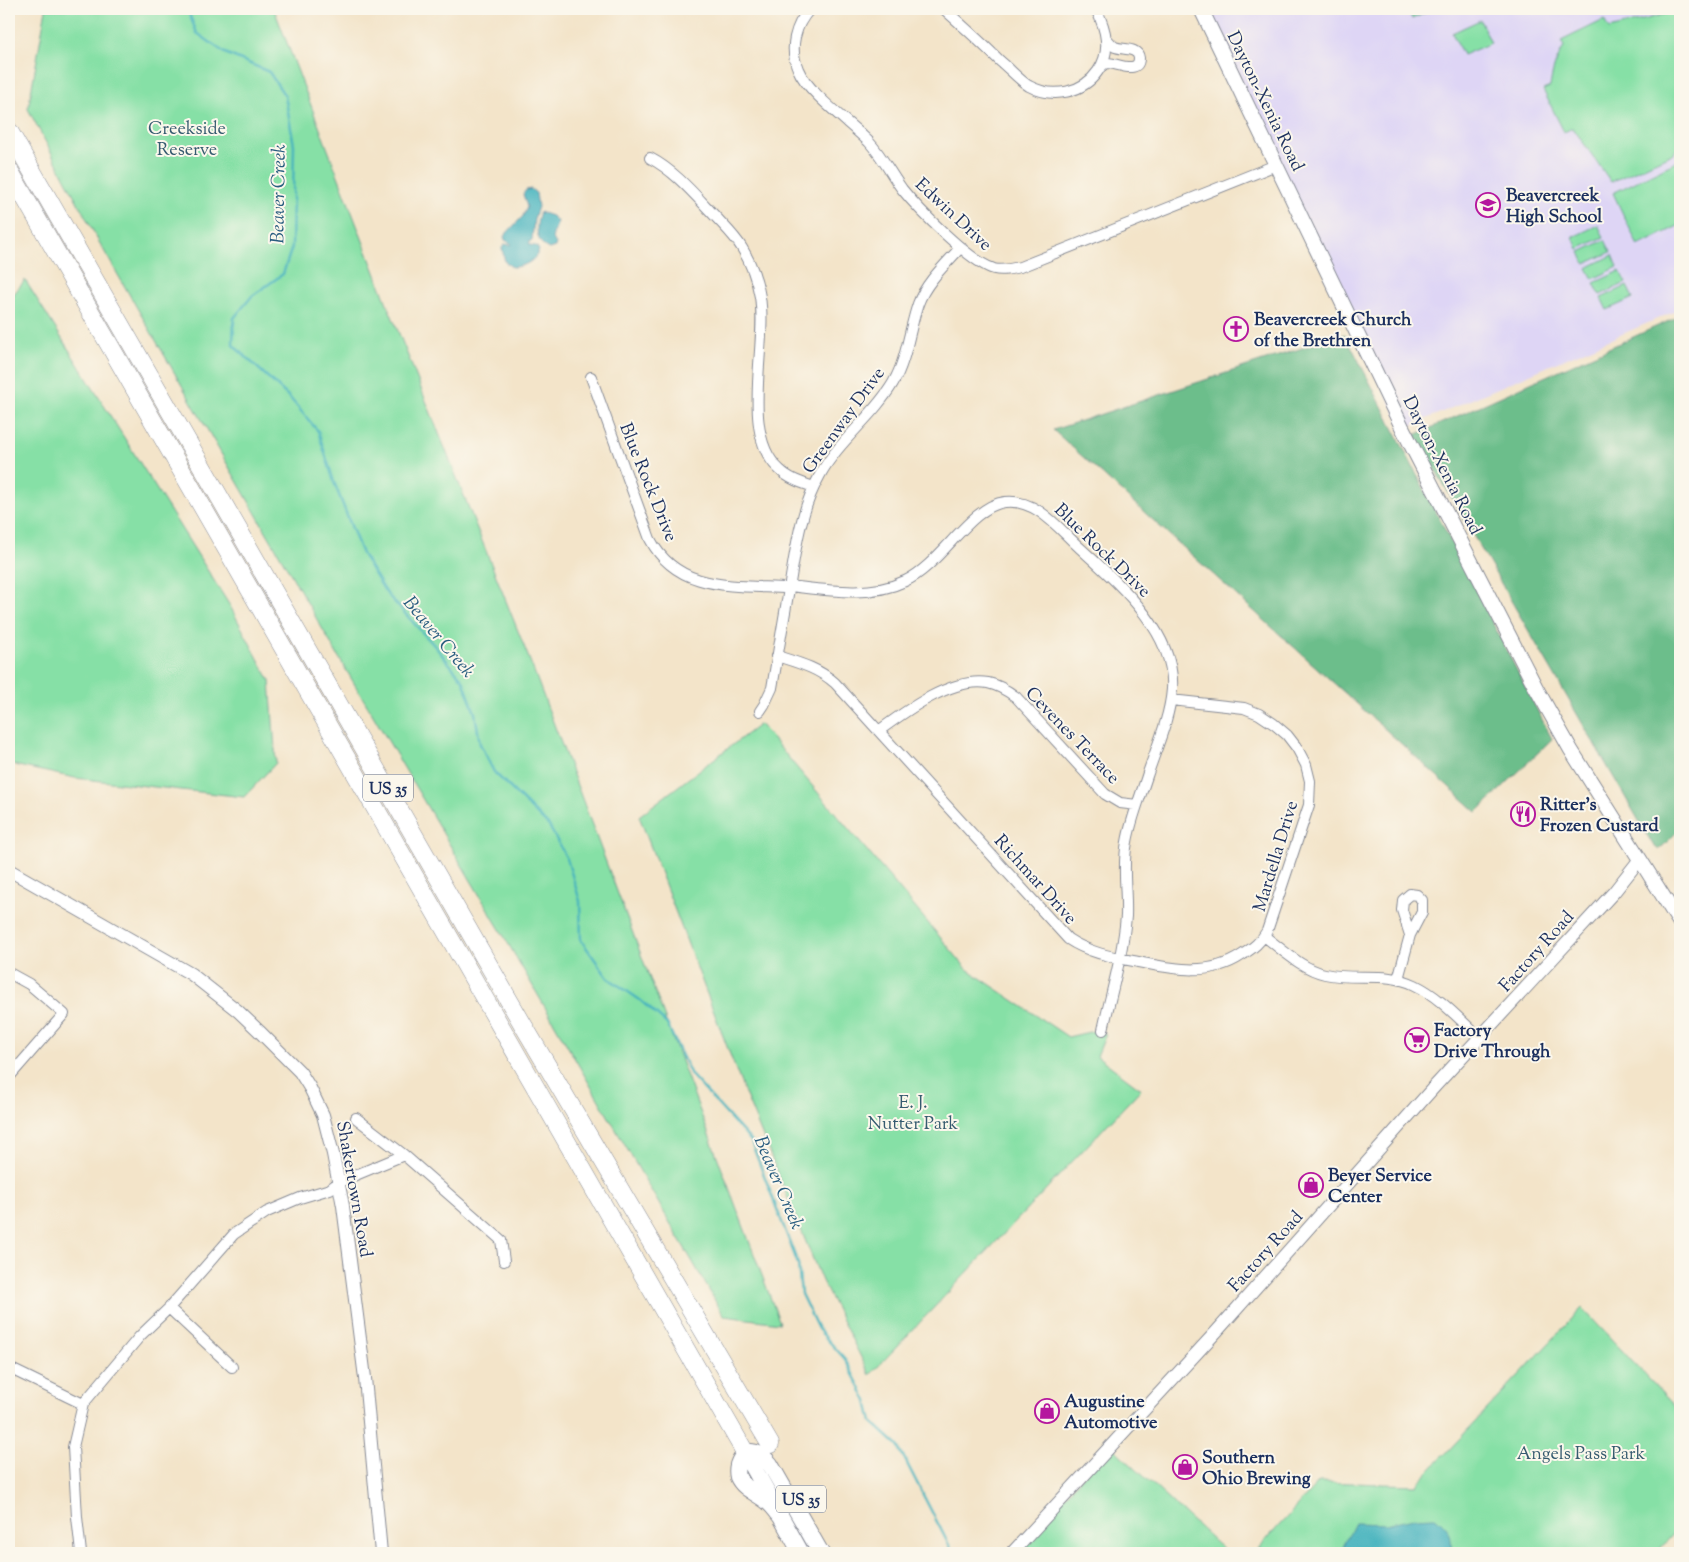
<svg xmlns="http://www.w3.org/2000/svg" width="1689" height="1562" font-family="'Sorts Mill Goudy',serif">
<rect width="100%" height="100%" fill="#fbf7ec"/>
<filter id="ink" filterUnits="userSpaceOnUse"><feTurbulence type="fractalNoise" baseFrequency=".02" numOctaves="2"/><feDisplacementMap in="SourceGraphic" scale="10" xChannelSelector="R" yChannelSelector="G"/><feConvolveMatrix kernelMatrix="1 2 1 2 8 2 1 2 1" color-interpolation-filters="sRGB"/></filter>
<filter id="wash" filterUnits="userSpaceOnUse"><feTurbulence type="fractalNoise" baseFrequency=".0096" numOctaves="4" result="noise"/><feDisplacementMap in="SourceGraphic" scale="20" xChannelSelector="R" yChannelSelector="G"/><feGaussianBlur stdDeviation="1.12" result="paint"/><feColorMatrix in="noise" values="0 0 0 0 0 0 0 0 0 0 0 0 0 0 0 0 0 1.4 0 .05"/><feComposite in="paint" operator="in"/></filter>
<g filter="url(#wash)">
<rect width="100%" height="100%" fill="#f3e4c9"/>
<path fill="#ded5f5" d="M 1201,9 L 1680,9 L 1680,309 L 1403,429 Z"/>
<path fill="#86e0a6" stroke="#508882" d="M 46,9 L 274,9 L 386,301 L 532,666 L 780,1323 L 724,1316 L 502,933 L 345,668 L 99,242 L 28,109 Z
M 1408,9 L 1434,9 L 1412,19 Z
M 1673,12 L 1680,27 L 1680,146 L 1672,154 L 1611,182 L 1573,128 L 1564,132 L 1543,90 L 1550,87 C 1552,71 1556,60 1564,47 L 1561,41 L 1604,20 L 1609,29 Z
M 1480,20 L 1491,43 L 1463,55 L 1452,33 Z
M 1680,160 L 1680,225 L 1638,246 L 1613,193 Z
M 1598,225 L 1604,237 L 1578,249 L 1573,237 Z
M 1605,240 L 1611,252 L 1585,264 L 1580,252 Z
M 1613,255 L 1618,267 L 1593,279 L 1587,268 Z
M 1620,271 L 1626,283 L 1600,295 L 1594,283 Z
M 25,280 L 230,606 L 270,681 L 276,763 L 244,797 L 75,778 L 9,764 L 9,300 Z
M 1627,286 L 1633,298 L 1607,310 L 1601,298 Z
M 760,724 L 967,969 L 1068,1037 L 1098,1030 L 1106,1034 L 1097,1056 L 1141,1089 L 870,1375 L 822,1281 L 744,1091 L 639,816 Z
M 1582,1308 L 1680,1412 L 1680,1527 L 1656,1553 L 1254,1553 L 1319,1482 L 1416,1485 Z
M 1111,1446 L 1227,1553 L 1012,1553 Z"/>
<path fill="#6cbe8b" stroke="#447674" d="M 1680,316 L 1680,829 L 1659,850 L 1653,845 L 1415,435 Z
M 1345,334 L 1552,739 L 1477,812 L 1053,430 Z"/>
<path fill="#44b3be" stroke="#30718e" d="M 531,189 L 536,193 L 538,207 L 534,219 L 532,240 L 529,242 L 530,245 L 536,246 L 539,250 C 535,262 523,267 512,267 L 505,262 L 502,248 L 504,244 L 510,245 L 512,244 L 505,240 L 504,236 L 523,216 L 527,207 L 523,194 L 526,190 Z
M 540,212 L 552,216 L 557,221 C 557,228 553,232 552,239 L 556,243 L 555,247 L 549,249 C 535,243 535,225 540,212 Z
M 1435,1517 C 1450,1529 1452,1534 1451,1553 L 1340,1553 L 1355,1523 L 1386,1524 L 1414,1518 Z"/>
<g fill="none" stroke-linecap="round" stroke-linejoin="round">
<path stroke="#44b3be" stroke-width="2.5" d="M 187,9 L 197,33 L 225,53 L 269,72 L 285,96 L 294,145 L 292,247 L 283,274 L 252,296 L 234,318 L 233,345 L 289,397 L 318,431 L 334,482 L 362,554 L 387,594 L 433,644 L 463,680 L 475,713 L 480,744 L 494,772 L 549,826 L 567,859 L 580,901 L 581,940 L 608,978 L 640,1000 L 667,1024 L 691,1075 L 751,1141 L 798,1264 L 801,1294 L 818,1329 L 845,1359 L 867,1401 L 872,1422 L 898,1446 L 953,1553"/>
</g>
</g>
<g filter="url(#ink)">
<g fill="none" stroke-linecap="round" stroke-linejoin="round">
<defs>
<path id="minor" d="M 810,9 C 795,25 789,48 798,69 C 807,92 850,123 869,142 C 882,156 891,174 902,189 C 918,209 970,262 994,269 C 1002,271 1011,269 1020,267 L 1276,165
M 944,9 C 963,26 982,43 1000,61 C 1010,69 1019,80 1029,86 C 1053,99 1083,93 1098,71 C 1112,51 1106,29 1096,9
M 1101,67 C 1104,64 1104,64 1108,63 C 1116,63 1139,75 1139,58 C 1138,47 1122,50 1115,47 C 1111,45 1109,41 1106,38
M 650,158 C 675,171 695,195 715,216 C 724,226 735,236 742,248 C 751,263 757,280 760,297 C 768,346 739,435 780,470 C 789,479 802,483 814,487
M 591,377 L 650,539 C 678,593 736,585 789,588
M 789,586 C 826,590 870,598 905,581 C 941,565 970,506 1005,502 C 1036,498 1059,529 1080,548 C 1117,582 1176,632 1172,689 C 1170,717 1156,749 1147,776 C 1140,798 1131,819 1127,842 C 1122,866 1127,891 1126,916 C 1123,954 1111,993 1103,1030
M 777,656 C 799,663 818,668 835,683 L 1068,939 C 1089,953 1113,957 1138,962 C 1174,969 1209,977 1242,955 C 1253,948 1261,942 1267,931 L 1309,805 L 1310,781 L 1306,765 L 1297,748 L 1287,735 L 1274,724 L 1259,714 L 1244,708 L 1171,700
M 760,711 L 764,705 L 772,688 C 778,653 784,618 790,583 C 796,546 801,509 820,475 C 839,440 873,417 893,383 C 907,359 909,330 918,304 C 926,282 946,264 961,247
M 880,730 C 907,710 952,677 988,683 C 998,685 1008,691 1016,697 L 1105,794 L 1120,803 L 1137,805
M 1264,936 C 1283,950 1302,969 1325,974 C 1355,981 1387,971 1415,985 C 1440,997 1460,1020 1480,1038
M 9,973 L 29,984 L 64,1014 L 9,1077
M 1398,979 L 1410,935 L 1422,912 L 1422,900 L 1417,895 L 1410,894 L 1403,900 L 1402,910 L 1410,935
M 356,1118 L 404,1155
M 169,1308 L 232,1367
M 9,1368 L 83,1404
M 81,1553 L 77,1517 L 73,1447 L 83,1404 L 140,1336 L 169,1308 L 234,1234 L 267,1212 L 300,1198 L 330,1189 L 339,1182 L 404,1155 L 501,1240 L 504,1261"/>
<path id="tertiary" d="M 9,870 L 191,974 L 238,1011 L 259,1031 L 300,1072 L 310,1088 L 323,1115 L 333,1154 L 343,1206 L 365,1378 L 381,1553
M 1012,1553 L 1217,1331 L 1435,1086 L 1614,892 L 1640,859"/>
<path id="secondary" d="M 1201,9 L 1403,429 L 1536,688 L 1571,750 L 1680,923"/>
<path id="trunk" d="M 746,1454 L 801,1553
M 781,1517 C 777,1512 773,1506 768,1502 C 759,1494 743,1489 738,1477 C 737,1473 737,1469 738,1465 C 745,1445 759,1451 770,1464 L 821,1553"/>
<path id="motorway" d="M 9,131 L 522,1023 L 770,1444
M 9,170 L 746,1454"/>
</defs>
<use href="#minor" stroke="#878a94" stroke-width="12"/>
<use href="#tertiary" stroke="#878a94" stroke-width="14"/>
<use href="#secondary" stroke="#878a94" stroke-width="16"/>
<use href="#trunk" stroke="#878a94" stroke-width="18"/>
<use href="#motorway" stroke="#878a94" stroke-width="19"/>
<use href="#minor" stroke="#fff" stroke-width="10"/>
<use href="#tertiary" stroke="#fff" stroke-width="12"/>
<use href="#secondary" stroke="#fff" stroke-width="14"/>
<use href="#trunk" stroke="#fff" stroke-width="16"/>
<use href="#motorway" stroke="#fff" stroke-width="18"/>
</g>
</g>
<defs>
<symbol id="school-ring" viewBox="-11 -11 22 22"><circle r="9.5" fill="#fbf7ec" stroke="#b5179e" stroke-width="1.5"/><path d="M0-5L7-2L0 1L-7-2ZM-4 1L0 2.5L4 1V4Q0 6-4 4Z" fill="#b5179e"/></symbol>
<symbol id="church-ring" viewBox="-11 -11 22 22"><circle r="9.5" fill="#fbf7ec" stroke="#b5179e" stroke-width="1.5"/><path d="M-1.2-6h2.4v3.5h3.3v2.4h-3.3V6h-2.4V-.1h-3.3v-2.4h3.3Z" fill="#b5179e"/></symbol>
<symbol id="restaurant-ring" viewBox="-11 -11 22 22"><circle r="9.5" fill="#fbf7ec" stroke="#b5179e" stroke-width="1.5"/><path d="M-5-6h1v4h1v-4h1v4h1v-4h1v5L-1.5 .5V6h-2V.5L-5-1ZM5-6V6H3V1.5H1.5Q1.5-4 5-6Z" fill="#b5179e"/></symbol>
<symbol id="supermarket-ring" viewBox="-11 -11 22 22"><circle r="9.5" fill="#fbf7ec" stroke="#b5179e" stroke-width="1.5"/><path d="M-6-5.5h2.5l.6 2H6L4.5 2H-2.5L-4.4-4H-6ZM-1.5 3.2a1.3 1.3 0 1 0 .1 0ZM3 3.2a1.3 1.3 0 1 0 .1 0Z" fill="#b5179e"/></symbol>
<symbol id="shop-ring" viewBox="-11 -11 22 22"><circle r="9.5" fill="#fbf7ec" stroke="#b5179e" stroke-width="1.5"/><path d="M-5-2.5h2.3a2.7 3.5 0 0 1 5.4 0H5L5.5 6h-11ZM-1.5-2.5h3a1.5 2.3 0 0 0-3 0Z" fill="#b5179e"/></symbol>
</defs>
<g fill-rule="evenodd">
<use href="#school-ring" x="1474" y="191" width="28" height="28"/>
<use href="#church-ring" x="1222" y="315" width="28" height="28"/>
<use href="#restaurant-ring" x="1509" y="800" width="28" height="28"/>
<use href="#supermarket-ring" x="1403" y="1026" width="28" height="28"/>
<use href="#shop-ring" x="1297" y="1171" width="28" height="28"/>
<use href="#shop-ring" x="1033" y="1397" width="28" height="28"/>
<use href="#shop-ring" x="1171" y="1453" width="28" height="28"/>
</g>
<g text-anchor="middle" stroke-width="4" stroke-linejoin="round" paint-order="stroke">
<g fill="#fbf7ec" stroke="#5e6b89" stroke-width="1">
<rect x="363" y="774.5" width="50" height="27" rx="4"/>
<rect x="776" y="1485.5" width="50" height="27" rx="4"/>
</g>
<g font-size="16" font-weight="bold" fill="#1b2f5e">
<text x="388" y="794">US 35</text>
<text x="801" y="1505">US 35</text>
</g>
<g font-size="18" fill="#1b2f5e" stroke="#fbf7ec">
<text transform="translate(1266 101) rotate(64)" y="6">Dayton-Xenia Road</text>
<text transform="translate(954 214) rotate(43)" y="6">Edwin Drive</text>
<text transform="translate(843 420) rotate(-54)" y="6">Greenway Drive</text>
<text transform="translate(1443 465) rotate(63)" y="6">Dayton-Xenia Road</text>
<text transform="translate(649 482) rotate(68)" y="6">Blue Rock Drive</text>
<text transform="translate(1103 550) rotate(44)" y="6">Blue Rock Drive</text>
<text transform="translate(1073 735) rotate(46)" y="6">Cevenes Terrace</text>
<text transform="translate(1275 856) rotate(-73)" y="6">Mardella Drive</text>
<text transform="translate(1036 879) rotate(48)" y="6">Richmar Drive</text>
<text transform="translate(1536 951) rotate(-48)" y="6">Factory Road</text>
<text transform="translate(355 1189) rotate(80)" y="6">Shakertown Road</text>
<text transform="translate(1265 1251) rotate(-48)" y="6">Factory Road</text>
</g>
<g font-size="18" fill="#365b70" stroke="#fbf7ec">
<text x="187" y="134">Creekside<tspan x="187" dy="21">Reserve</tspan></text>
<text x="913" y="1108">E. J.<tspan x="913" dy="21">Nutter Park</tspan></text>
<text x="1581" y="1459">Angels Pass Park</text>
</g>
<g font-size="18" font-weight="bold" fill="#1b2f5e" stroke="#fbf7ec" text-anchor="start">
<text x="1506" y="201">Beavercreek<tspan x="1506" dy="21">High School</tspan></text>
<text x="1254" y="325">Beavercreek Church<tspan x="1254" dy="21">of the Brethren</tspan></text>
<text x="1540" y="810">Ritter's<tspan x="1540" dy="21">Frozen Custard</tspan></text>
<text x="1434" y="1036">Factory<tspan x="1434" dy="21">Drive Through</tspan></text>
<text x="1328" y="1181">Beyer Service<tspan x="1328" dy="21">Center</tspan></text>
<text x="1064" y="1407">Augustine<tspan x="1064" dy="21">Automotive</tspan></text>
<text x="1202" y="1463">Southern<tspan x="1202" dy="21">Ohio Brewing</tspan></text>
</g>
<g font-size="19" font-style="italic" fill="#295d80" stroke="#fbf7ec">
<text transform="translate(277 194) rotate(-89)" y="7">Beaver Creek</text>
<text transform="translate(440 636) rotate(50)" y="7">Beaver Creek</text>
<text transform="translate(780 1182) rotate(67)" y="7">Beaver Creek</text>
</g>
</g>
<rect width="1689" height="1562" fill="none" stroke="#fbf7ec" stroke-width="30"/>
</svg>
